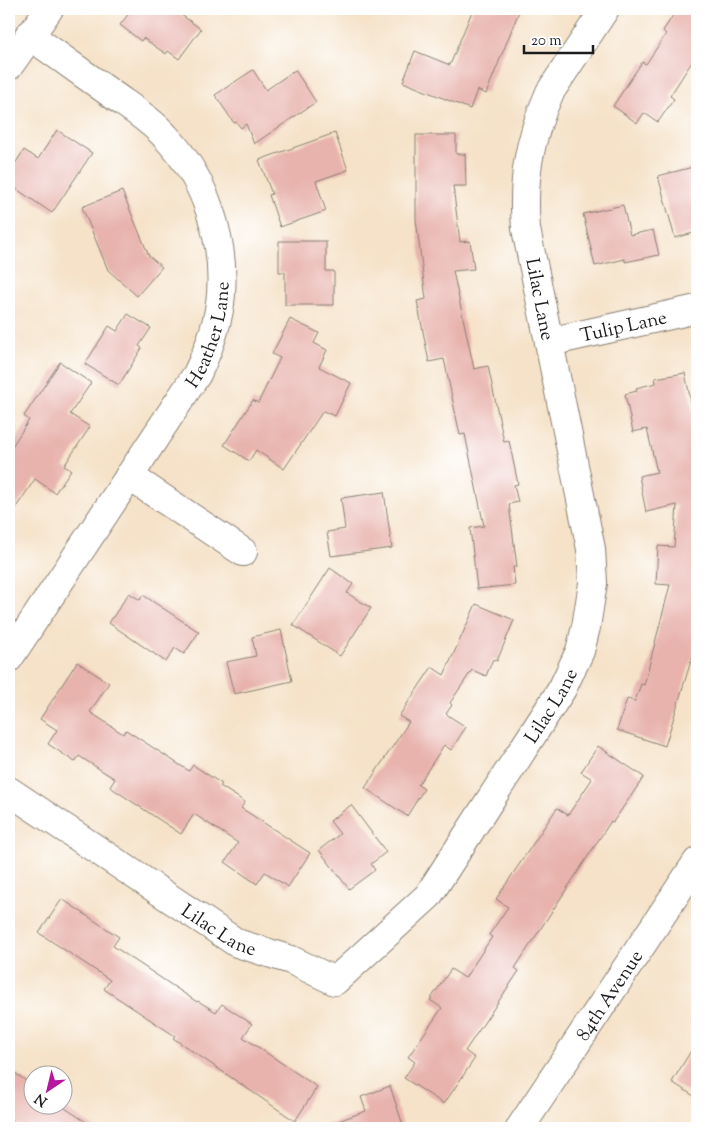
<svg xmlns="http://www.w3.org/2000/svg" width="706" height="1137" font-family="'Sorts Mill Goudy',serif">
<rect width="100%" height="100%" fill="#fff"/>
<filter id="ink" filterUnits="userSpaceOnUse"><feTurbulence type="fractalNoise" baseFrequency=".02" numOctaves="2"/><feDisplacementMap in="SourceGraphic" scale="10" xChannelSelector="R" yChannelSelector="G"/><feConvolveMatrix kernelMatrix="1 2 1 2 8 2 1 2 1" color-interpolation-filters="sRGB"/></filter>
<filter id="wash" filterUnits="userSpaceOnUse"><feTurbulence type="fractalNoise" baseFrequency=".0096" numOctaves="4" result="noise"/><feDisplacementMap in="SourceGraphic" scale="20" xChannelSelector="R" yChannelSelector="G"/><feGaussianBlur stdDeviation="1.12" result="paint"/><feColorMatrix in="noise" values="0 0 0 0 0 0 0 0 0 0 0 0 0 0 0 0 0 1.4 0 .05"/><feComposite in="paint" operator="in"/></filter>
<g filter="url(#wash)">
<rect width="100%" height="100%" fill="#f5e2c8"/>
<g id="blocks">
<path fill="#e8b3ad" d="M 132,9 L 173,9 L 201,29 L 179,59 L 168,51 L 166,54 L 143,38 L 141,41 L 120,25 Z
M 473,9 L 520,9 L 486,94 L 477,90 L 470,109 L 403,82 L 415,51 L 450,65 Z
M 677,9 L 685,9 L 697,17 L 697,54 L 670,96 L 674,99 L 658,122 L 644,113 L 637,123 L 613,106 L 642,62 L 646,64 L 666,34 L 663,31 Z
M 253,70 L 266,90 L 295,70 L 316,102 L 254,144 L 246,124 L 241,128 L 236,122 L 234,123 L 215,95 Z
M 57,130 L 92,153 L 52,213 L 9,184 L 9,173 L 24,150 L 38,159 Z
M 335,133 L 348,170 L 316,181 L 326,211 L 280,227 L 269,195 L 272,194 L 259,160 Z
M 416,135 L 456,135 L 456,154 L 465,154 L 466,186 L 453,186 L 460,242 L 470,241 L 474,269 L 453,271 L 474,369 L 488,366 L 504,442 L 509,441 L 518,484 L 514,485 L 518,502 L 509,504 L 517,567 L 513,567 L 515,585 L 477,589 L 470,528 L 484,526 L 465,434 L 460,435 L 444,359 L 429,362 L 417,301 L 426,299 L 416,219 Z
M 693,167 L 697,185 L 697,232 L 675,238 L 658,176 Z
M 122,191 L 149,256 L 162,267 L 137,296 L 108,270 L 82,207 Z
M 623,205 L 630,235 L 653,230 L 659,255 L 625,262 L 625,259 L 595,266 L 583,214 Z
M 279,241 L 326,241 L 326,271 L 334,271 L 334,305 L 285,305 L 285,272 L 279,272 Z
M 128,314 L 151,328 L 139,346 L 142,348 L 119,385 L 85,364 L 109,326 L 117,331 Z
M 290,319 L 319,333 L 314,343 L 327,350 L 319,367 L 351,383 L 335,416 L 323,411 L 284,469 L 256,450 L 249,461 L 224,445 L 253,400 L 258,403 L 280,358 L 272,354 Z
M 60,362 L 91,383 L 70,414 L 90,427 L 64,466 L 71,470 L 55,493 L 35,479 L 9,518 L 9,451 L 29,420 L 24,416 Z
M 685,373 L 697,431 L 697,641 L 665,746 L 617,730 L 627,699 L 635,701 L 641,684 L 644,685 L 670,585 L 656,584 L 658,546 L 674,547 L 677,505 L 646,512 L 639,476 L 657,472 L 647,429 L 633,432 L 625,394 L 637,391 L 636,388 L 656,383 L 655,378 Z
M 384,492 L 392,548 L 331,556 L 327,532 L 345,529 L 341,498 Z
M 330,568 L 353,584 L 347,593 L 371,608 L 340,656 L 293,625 Z
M 129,593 L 140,600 L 143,595 L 199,632 L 184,654 L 175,648 L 166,662 L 109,623 Z
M 476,604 L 514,620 L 497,661 L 493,659 L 486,676 L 472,670 L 450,703 L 452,705 L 446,714 L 466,727 L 451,750 L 444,745 L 418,785 L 424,789 L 407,816 L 365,788 L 409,722 L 399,716 L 432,667 L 444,675 Z
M 281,630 L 292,681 L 234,694 L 226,662 L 256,656 L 252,637 Z
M 77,662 L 109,683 L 90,712 L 123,734 L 126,730 L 189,771 L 193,765 L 222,784 L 220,786 L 245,802 L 241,808 L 310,853 L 288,887 L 265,872 L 257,884 L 225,862 L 238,843 L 194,814 L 181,834 L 110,787 L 115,779 L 79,756 L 75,762 L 48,744 L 57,730 L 40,719 Z
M 598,746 L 644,777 L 613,822 L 611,821 L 515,968 L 519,971 L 465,1051 L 475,1058 L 444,1104 L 404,1078 L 415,1062 L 408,1057 L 442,1008 L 430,1000 L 451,969 L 465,978 L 492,937 L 489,935 L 508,907 L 496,899 L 557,808 L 568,815 L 592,779 L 581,772 Z
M 351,805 L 386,852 L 371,864 L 375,870 L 349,889 L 319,850 L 340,834 L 330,821 Z
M 62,899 L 119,937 L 113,946 L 197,1002 L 198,1001 L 216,1012 L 222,1004 L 252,1024 L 243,1037 L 317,1087 L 295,1121 L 173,1038 L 175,1036 L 104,989 L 110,980 L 39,933 Z
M 697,1041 L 697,1098 L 672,1082 Z
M 9,1069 L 32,1085 L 32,1104 L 59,1104 L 95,1128 L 24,1128 L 9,1118 Z
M 390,1086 L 404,1128 L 325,1128 L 324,1126 L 366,1111 L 361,1097 Z"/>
</g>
</g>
<g filter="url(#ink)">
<use href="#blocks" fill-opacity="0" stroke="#887f72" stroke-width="1"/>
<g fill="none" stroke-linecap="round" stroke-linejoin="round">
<defs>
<g id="minor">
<path d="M 9,66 L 49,9"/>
<path id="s1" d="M 549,342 L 697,309"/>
<path d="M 129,476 L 243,552"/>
<path id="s2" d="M 9,658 L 197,374 C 209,349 219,322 221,294 C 225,238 205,178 166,137 C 151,120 131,108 113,95 C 85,75 57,55 29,35"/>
<path id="s3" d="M 9,791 L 237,943 L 291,960 L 335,981 L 428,896 L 562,689 L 580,651 L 586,627 L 593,583 L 591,549 L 526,229 C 522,178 529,139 550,92 L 605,9"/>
<path id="s4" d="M 520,1128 L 697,862"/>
</g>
</defs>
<use href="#minor" stroke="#887f72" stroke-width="30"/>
<use href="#minor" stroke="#fff" stroke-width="28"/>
</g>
</g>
<g text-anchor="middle" stroke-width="5" stroke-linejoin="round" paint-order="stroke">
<g font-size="19" fill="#1c1c1c" stroke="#fff">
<text transform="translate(541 299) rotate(79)" y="7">Lilac Lane</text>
<text dy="7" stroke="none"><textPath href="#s1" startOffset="76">Tulip Lane</textPath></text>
<text dy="7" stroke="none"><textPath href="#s2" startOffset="382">Heather Lane</textPath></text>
<text dy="7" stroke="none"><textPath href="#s3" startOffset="732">Lilac Lane</textPath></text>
<text dy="7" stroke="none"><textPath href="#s3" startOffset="252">Lilac Lane</textPath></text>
<text dy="7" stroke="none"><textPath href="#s4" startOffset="160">84th Avenue</textPath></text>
</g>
</g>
<rect width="706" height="1137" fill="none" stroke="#fff" stroke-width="30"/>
<g transform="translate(48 1090) rotate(215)"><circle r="24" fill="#ffffff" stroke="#a4a4a4"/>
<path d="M0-4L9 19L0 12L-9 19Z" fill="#b5179e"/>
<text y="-8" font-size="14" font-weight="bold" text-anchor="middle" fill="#1c1c1c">N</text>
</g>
<path d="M524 45v8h69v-8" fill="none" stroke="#1c1c1c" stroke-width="2.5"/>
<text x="531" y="45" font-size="15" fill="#1c1c1c" stroke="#ffffff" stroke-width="4" paint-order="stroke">20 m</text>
</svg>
